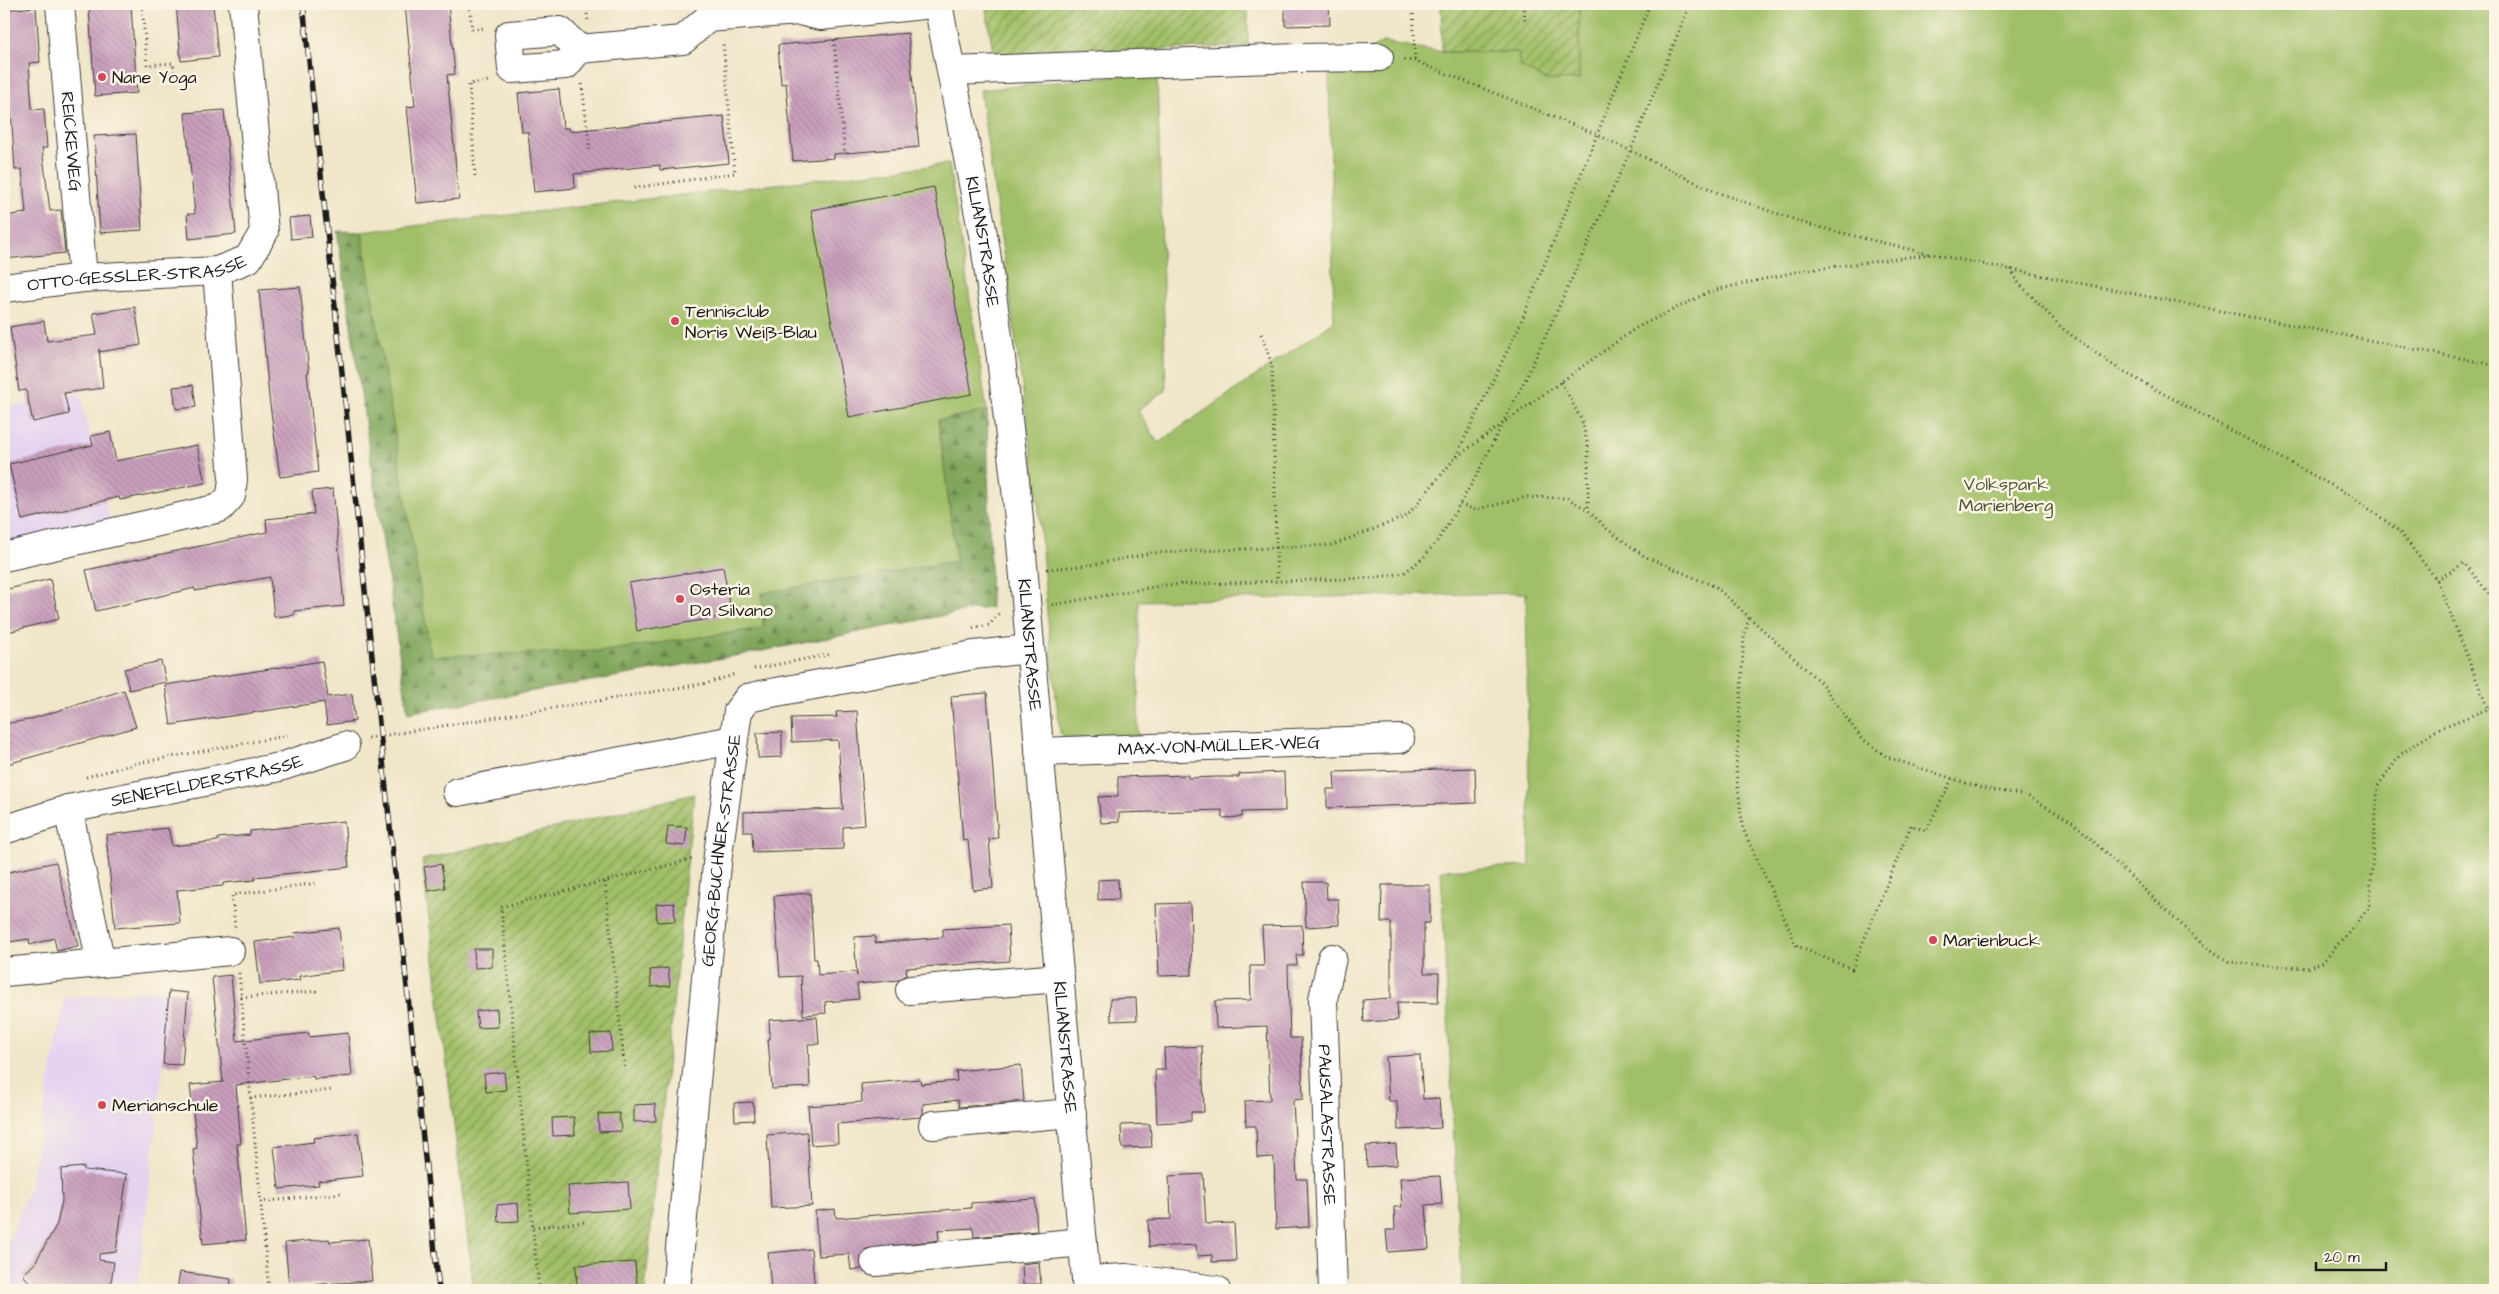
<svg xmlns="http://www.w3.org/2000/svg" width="2499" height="1294" font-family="'Architects Daughter',sans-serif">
<defs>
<pattern id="forest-firs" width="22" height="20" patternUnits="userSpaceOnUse" patternTransform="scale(1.25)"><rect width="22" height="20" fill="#80a65c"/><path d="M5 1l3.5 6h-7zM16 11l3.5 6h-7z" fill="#68864b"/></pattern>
<pattern id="garden-furrows" width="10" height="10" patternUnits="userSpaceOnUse" patternTransform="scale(1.25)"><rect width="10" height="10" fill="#a1bf67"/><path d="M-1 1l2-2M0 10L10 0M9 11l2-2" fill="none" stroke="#829a54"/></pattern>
<pattern id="building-back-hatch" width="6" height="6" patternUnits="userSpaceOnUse" patternTransform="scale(1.25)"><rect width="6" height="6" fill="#c89fbc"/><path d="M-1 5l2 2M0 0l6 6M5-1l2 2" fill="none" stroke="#ab88a1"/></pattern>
</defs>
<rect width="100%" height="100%" fill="#fcf5e5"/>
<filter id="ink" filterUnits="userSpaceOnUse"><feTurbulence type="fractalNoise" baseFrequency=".02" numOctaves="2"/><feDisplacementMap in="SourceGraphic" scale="10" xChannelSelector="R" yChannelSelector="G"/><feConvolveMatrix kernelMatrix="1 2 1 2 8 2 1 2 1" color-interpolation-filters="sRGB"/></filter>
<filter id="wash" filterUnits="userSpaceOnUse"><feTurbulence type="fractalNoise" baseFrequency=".0096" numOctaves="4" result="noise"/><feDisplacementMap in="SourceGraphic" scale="20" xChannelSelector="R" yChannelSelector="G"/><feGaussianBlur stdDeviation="1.12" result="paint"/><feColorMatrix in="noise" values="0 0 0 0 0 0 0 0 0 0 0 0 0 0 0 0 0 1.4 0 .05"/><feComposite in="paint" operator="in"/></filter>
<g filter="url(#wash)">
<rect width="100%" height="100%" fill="#f0e6c9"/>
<path fill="#e4d3f1" d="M 80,393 L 110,520 L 4,543 L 4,408 Z
M 168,988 L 163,1064 L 138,1290 L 4,1290 L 4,1254 L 29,1189 L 65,998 Z"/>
<path fill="url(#forest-firs)" stroke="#4e613c" d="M 337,231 L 362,232 L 431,655 L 603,651 L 763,628 L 762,593 L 956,561 L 938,420 L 987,411 L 991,608 L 971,610 L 757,652 L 408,713 Z"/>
<path fill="#a1bf67" stroke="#5e6e42" d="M 1579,4 L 2495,4 L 2495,1290 L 2186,1290 L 1873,1285 L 1694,1290 L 1463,1290 L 1458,1224 L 1441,870 L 1530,866 L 1526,593 L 1139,601 L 1138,738 L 1066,738 L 1060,733 L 1047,613 L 1038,498 L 980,90 L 1157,72 L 1166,391 L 1138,410 L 1158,443 L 1334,322 L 1329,71 L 1384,42 L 1442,52 L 1519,52 L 1520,66 L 1546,80 L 1579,79 Z
M 949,164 L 987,411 L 938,420 L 956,561 L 762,593 L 763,628 L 603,651 L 431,656 L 362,232 Z"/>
<path fill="url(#garden-furrows)" stroke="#5e6e42" d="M 985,4 L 1248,4 L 1248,46 L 994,57 Z
M 1441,4 L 1579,4 L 1579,79 L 1546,80 L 1520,66 L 1518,52 L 1442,52 Z
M 694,794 L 645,1290 L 474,1290 L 422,860 Z"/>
<g id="blocks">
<path fill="url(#building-back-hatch)" d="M 176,4 L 213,4 L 218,57 L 181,61 Z
M 405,4 L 448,4 L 455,74 L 447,75 L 459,199 L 417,203 L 407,107 L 415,106 Z
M 1285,4 L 1329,4 L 1330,25 L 1285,26 Z
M 131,5 L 137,93 L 95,96 L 89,8 Z
M 36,7 L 40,62 L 29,63 L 32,110 L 44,109 L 47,148 L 42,148 L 50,211 L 61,210 L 65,253 L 4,259 L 4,216 L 26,213 L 22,169 L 15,170 L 8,64 L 4,65 L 4,10 Z
M 908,33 L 919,147 L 834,154 L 834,158 L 793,161 L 786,83 L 781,84 L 778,45 Z
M 559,89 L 563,128 L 569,128 L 570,131 L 724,116 L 729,163 L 660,170 L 660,165 L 574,174 L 575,188 L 534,192 L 528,132 L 522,132 L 518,93 Z
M 224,110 L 236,234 L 189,239 L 187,214 L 195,214 L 185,113 Z
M 136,134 L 142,230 L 100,233 L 94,136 Z
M 934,187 L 972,394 L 849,417 L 811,210 Z
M 310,216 L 312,237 L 291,239 L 289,218 Z
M 300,287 L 309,372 L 307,373 L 318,472 L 280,477 L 269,397 L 259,290 Z
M 135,307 L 141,345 L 99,352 L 99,349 L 103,388 L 64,393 L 69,414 L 33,422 L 26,390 L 19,391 L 10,327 L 44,321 L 47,341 L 97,335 L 93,313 Z
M 193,385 L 196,407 L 176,409 L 173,387 Z
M 110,432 L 116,461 L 197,445 L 205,483 L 120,500 L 119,497 L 22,520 L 9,464 L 93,445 L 91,436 Z
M 333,489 L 344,606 L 294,611 L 294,615 L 274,617 L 270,577 L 195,591 L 195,588 L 96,611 L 86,570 L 267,532 L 266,519 L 314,514 L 312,491 Z
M 723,567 L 732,615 L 637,631 L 629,583 Z
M 50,579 L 59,619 L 4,633 L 4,590 Z
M 161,661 L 166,682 L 129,690 L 124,669 Z
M 322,661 L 328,697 L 352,694 L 355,721 L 327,725 L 324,702 L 171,725 L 165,685 Z
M 124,690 L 136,727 L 4,765 L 4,724 L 28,720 Z
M 987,693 L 998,838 L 989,839 L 993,888 L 973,890 L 968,840 L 963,841 L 951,696 Z
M 857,711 L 865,825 L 843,827 L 843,849 L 753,852 L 752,832 L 744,832 L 744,812 L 843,809 L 838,740 L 792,742 L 791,718 L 837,717 L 836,712 Z
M 782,732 L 782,757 L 758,758 L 757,733 Z
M 1475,768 L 1476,803 L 1327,808 L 1327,789 L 1335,789 L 1334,772 Z
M 1284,772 L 1285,811 L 1242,812 L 1242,817 L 1222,818 L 1222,810 L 1119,813 L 1119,822 L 1101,823 L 1098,797 L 1118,796 L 1118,777 L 1188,775 L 1188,778 L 1217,777 L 1239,777 L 1239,774 Z
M 344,821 L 349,867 L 255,877 L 255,880 L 223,883 L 223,886 L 177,890 L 180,923 L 115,928 L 106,835 L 168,828 L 172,846 L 218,841 L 218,838 L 250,835 L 250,831 Z
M 668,826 L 687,827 L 685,846 L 666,844 Z
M 56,862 L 78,946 L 57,951 L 54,938 L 30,945 L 29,939 L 9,942 L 4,923 L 4,873 Z
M 441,864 L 445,888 L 428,891 L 424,867 Z
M 1118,879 L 1119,899 L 1098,900 L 1098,880 Z
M 1304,882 L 1326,882 L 1327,899 L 1338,899 L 1339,925 L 1306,927 Z
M 1382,885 L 1430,885 L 1430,923 L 1424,923 L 1424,973 L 1439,973 L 1438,1003 L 1397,1002 L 1398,1020 L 1364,1022 L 1363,1000 L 1391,998 L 1391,922 L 1381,922 Z
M 810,893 L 814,959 L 817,959 L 818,975 L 856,972 L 857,976 L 854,937 L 875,936 L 875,943 L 943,937 L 943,929 L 1008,925 L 1010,961 L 906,968 L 907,975 L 898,980 L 857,984 L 859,999 L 825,1002 L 826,1013 L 803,1015 L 801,976 L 780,977 L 774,896 Z
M 674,903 L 675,921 L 657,922 L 656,904 Z
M 1190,903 L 1192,975 L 1159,976 L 1156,904 Z
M 1302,925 L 1303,955 L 1296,955 L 1297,965 L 1288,965 L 1289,1005 L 1290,1038 L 1301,1038 L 1303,1099 L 1293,1100 L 1297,1179 L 1307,1179 L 1309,1227 L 1276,1229 L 1274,1157 L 1257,1158 L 1256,1126 L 1246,1126 L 1245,1101 L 1270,1100 L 1267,1026 L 1216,1028 L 1215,1001 L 1251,1000 L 1250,966 L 1264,966 L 1262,926 Z
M 339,928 L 343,970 L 299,976 L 300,980 L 260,984 L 255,942 L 295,937 L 294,933 Z
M 474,949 L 492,949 L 492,967 L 475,968 Z
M 668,968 L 670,986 L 651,987 L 650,970 Z
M 231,975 L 237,1041 L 309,1033 L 309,1037 L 348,1033 L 352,1076 L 314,1079 L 313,1076 L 236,1085 L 241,1144 L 237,1144 L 246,1240 L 203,1244 L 193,1149 L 197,1148 L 190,1085 L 223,1082 L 212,977 Z
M 169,991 L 188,993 L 182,1065 L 163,1064 Z
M 1136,998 L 1137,1020 L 1111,1021 L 1110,999 Z
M 497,1009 L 498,1027 L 478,1028 L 476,1011 Z
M 817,1017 L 819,1044 L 808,1044 L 810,1087 L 772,1089 L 768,1039 L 770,1039 L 769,1020 Z
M 611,1033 L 612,1051 L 591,1052 L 590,1034 Z
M 1202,1046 L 1204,1112 L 1191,1112 L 1191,1121 L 1157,1123 L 1155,1070 L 1165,1070 L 1164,1048 Z
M 1420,1055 L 1423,1099 L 1439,1098 L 1441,1128 L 1398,1130 L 1397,1101 L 1389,1101 L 1386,1057 Z
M 1021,1065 L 1024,1101 L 959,1107 L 958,1100 L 923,1104 L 923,1113 L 920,1117 L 837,1124 L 838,1143 L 811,1145 L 808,1106 L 862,1102 L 861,1084 L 920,1079 L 921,1084 L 957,1081 L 956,1071 Z
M 504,1072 L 506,1090 L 486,1092 L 484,1074 Z
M 753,1102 L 754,1120 L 735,1121 L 734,1103 Z
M 655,1104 L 656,1121 L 634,1122 L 634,1105 Z
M 619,1113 L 621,1131 L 599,1132 L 598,1114 Z
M 574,1117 L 575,1135 L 553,1136 L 552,1118 Z
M 1150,1124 L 1152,1147 L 1122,1148 L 1121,1125 Z
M 807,1132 L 812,1206 L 771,1208 L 767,1135 Z
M 358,1133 L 363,1176 L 318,1181 L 319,1185 L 279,1189 L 274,1147 L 314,1142 L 313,1138 Z
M 1396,1144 L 1397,1165 L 1367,1167 L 1366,1146 Z
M 84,1167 L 84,1170 L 127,1174 L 116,1252 L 99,1254 L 99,1260 L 114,1262 L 110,1290 L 37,1290 L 23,1275 L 35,1263 L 57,1224 L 62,1201 L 61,1169 Z
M 1203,1174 L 1206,1224 L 1234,1223 L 1236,1261 L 1212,1262 L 1212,1255 L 1197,1256 L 1196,1245 L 1149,1247 L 1148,1220 L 1171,1219 L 1169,1176 Z
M 1440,1176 L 1442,1204 L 1426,1205 L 1429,1249 L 1388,1252 L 1386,1230 L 1395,1230 L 1394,1207 L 1402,1207 L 1400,1178 Z
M 628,1182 L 630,1209 L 570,1213 L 568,1186 Z
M 1035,1199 L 1037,1231 L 974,1237 L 973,1228 L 938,1230 L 939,1240 L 866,1249 L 861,1256 L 862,1269 L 851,1270 L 849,1254 L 818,1256 L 815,1211 L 835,1209 L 836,1218 L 971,1208 L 971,1203 Z
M 518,1203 L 519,1221 L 498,1222 L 497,1205 Z
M 329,1239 L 330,1242 L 368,1239 L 372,1281 L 289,1286 L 285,1243 Z
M 811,1249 L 815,1290 L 771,1290 L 768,1253 Z
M 635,1262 L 637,1287 L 577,1290 L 576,1265 Z
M 1039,1262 L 1041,1284 L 1023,1285 L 1022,1264 Z
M 180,1272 L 231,1279 L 230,1290 L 177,1290 Z"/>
</g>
</g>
<g filter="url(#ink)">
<use href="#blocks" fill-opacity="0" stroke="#3c3a36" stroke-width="1"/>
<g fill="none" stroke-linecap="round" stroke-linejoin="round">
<defs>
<g id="minor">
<path id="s1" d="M 60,4 L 83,278"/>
<path d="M 579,49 L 566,65 L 512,69 L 509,35 L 560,31 L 579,49 L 590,48 L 683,40 L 708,18 L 799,11 L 820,16 L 932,4"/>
<path d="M 952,71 L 1298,58 L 1379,57"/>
<path id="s2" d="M 4,288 L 83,278 L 217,271 L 248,259 L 264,232 L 243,4"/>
<path d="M 4,557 L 220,508 L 231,496 L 233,479 L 217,271"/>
<path id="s3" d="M 1039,752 L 1400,739"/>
<path d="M 457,792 L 733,740"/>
<path d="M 68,809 L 101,963"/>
<path id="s4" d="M 4,830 L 68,809 L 280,767 L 345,746"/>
<path id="s5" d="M 1332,958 L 1323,999 L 1333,1290"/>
<path d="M 4,972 L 230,951"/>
<path d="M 910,990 L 1060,978"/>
<path d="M 933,1125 L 1072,1113"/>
<path d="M 875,1262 L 1083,1242"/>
<path d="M 1086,1280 L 1126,1278 L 1216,1290"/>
<path id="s6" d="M 676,1290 L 718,854 L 738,711 L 748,698 L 766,694 L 974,655 L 1030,649"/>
</g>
<g id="major">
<path id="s7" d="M 938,4 L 985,245 L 1001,358 L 1017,498 L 1087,1290"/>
</g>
</defs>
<use href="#minor" stroke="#3c3a36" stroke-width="30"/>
<use href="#major" stroke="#3c3a36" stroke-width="30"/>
<path stroke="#3c3a36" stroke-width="3" stroke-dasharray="1 4" stroke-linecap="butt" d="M 142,4 L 147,65 L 173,63 L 174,73
M 469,4 L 472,29 L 485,28
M 586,4 L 588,22
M 1413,4 L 1415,61
M 1524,4 L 1525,24
M 834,40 L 845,154
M 1404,60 L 1415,61 L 1598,135 L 1716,192 L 1810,225 L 1929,254
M 582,84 L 590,152
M 475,176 L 469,84 L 490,81
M 634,188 L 735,173 L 723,42
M 2011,269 L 2017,281 L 2063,329 L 2120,370 L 2353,497 L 2399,531 L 2437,580 L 2488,709 L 2495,707
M 1261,334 L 1272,365 L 1277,580
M 1561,382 L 1582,421 L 1588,446 L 1588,510 L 1607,529 L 1644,556 L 1716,587 L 1822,684 L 1861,738 L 1887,757 L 1981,788 L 2026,795 L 2074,823 L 2201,943 L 2229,962 L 2306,968 L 2323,962 L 2369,908 L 2378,786 L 2401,754 L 2438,729 L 2488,709
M 1456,456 L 1519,327 L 1650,4
M 1460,504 L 1475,510 L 1527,497 L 1567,498 L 1588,510
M 1047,569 L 1091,565 L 1152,553 L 1333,545 L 1407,516 L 1455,458 L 1636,328 L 1711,291 L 1800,271 L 1932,254 L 2495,365
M 2437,580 L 2464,563 L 2495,601
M 1052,605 L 1165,585 L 1372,578 L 1404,573 L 1424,557 L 1439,539 L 1475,478 L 1527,376 L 1630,152 L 1690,4
M 1749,618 L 1744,636 L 1736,772 L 1743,829 L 1797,946 L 1852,969 L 1911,825 L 1926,831 L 1952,779
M 973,628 L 989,625 L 1000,612
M 754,669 L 832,654
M 368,738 L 708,683 L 736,674
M 86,777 L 138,763 L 290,735
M 605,882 L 625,1071
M 235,927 L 232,895 L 318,883
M 239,973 L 269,1290
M 241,997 L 320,991
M 250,1098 L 333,1090
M 260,1202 L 341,1193
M 533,1227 L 586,1222
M 539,1290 L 501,907 L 693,859"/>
<use href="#minor" stroke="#fff" stroke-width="28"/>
<use href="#major" stroke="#fff" stroke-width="28"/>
<defs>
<path id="rail" d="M 303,4 L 439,1290"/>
</defs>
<use href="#rail" stroke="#1c1c1c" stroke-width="5.5"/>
<use href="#rail" stroke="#fcf5e5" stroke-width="4" stroke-dasharray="11" stroke-linecap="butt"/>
</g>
</g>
<g fill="#d1495b" stroke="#fcf5e5" stroke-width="2">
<circle cx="102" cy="77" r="5"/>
<circle cx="675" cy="321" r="5"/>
<circle cx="680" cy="599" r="5"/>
<circle cx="1933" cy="940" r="5"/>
<circle cx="102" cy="1105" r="5"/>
</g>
<g text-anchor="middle" stroke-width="5" stroke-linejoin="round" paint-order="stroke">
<g font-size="18" fill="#1c1c1c" stroke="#fcf5e5" text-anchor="start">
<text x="112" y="83">Nane Yoga</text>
<text x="685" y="317">Tennisclub<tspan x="685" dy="21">Noris Weiß-Blau</tspan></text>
<text x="690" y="595">Osteria<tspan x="690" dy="21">Da Silvano</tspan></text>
<text x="1943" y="946">Marienbuck</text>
<text x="112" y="1111">Merianschule</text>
</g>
<g font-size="18" fill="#1c1c1c" stroke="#fcf5e5">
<text dy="6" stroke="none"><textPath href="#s1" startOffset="138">REICKEWEG</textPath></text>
<text dy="6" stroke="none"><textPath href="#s7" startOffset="242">KILIANSTRASSE</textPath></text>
<text dy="6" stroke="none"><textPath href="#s2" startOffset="134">OTTO-GESSLER-STRASSE</textPath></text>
<text dy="6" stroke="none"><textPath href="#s7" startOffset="648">KILIANSTRASSE</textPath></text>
<text dy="6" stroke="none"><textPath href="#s3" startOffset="180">MAX-VON-MÜLLER-WEG</textPath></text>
<text dy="6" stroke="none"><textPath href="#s4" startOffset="209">SENEFELDERSTRASSE</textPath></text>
<text dy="6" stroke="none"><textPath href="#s6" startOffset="442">GEORG-BUCHNER-STRASSE</textPath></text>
<text dy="6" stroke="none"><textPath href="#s7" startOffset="1052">KILIANSTRASSE</textPath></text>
<text dy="6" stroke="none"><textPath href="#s5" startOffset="168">PAUSALASTRASSE</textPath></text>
</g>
<g font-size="18" fill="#4b5536" stroke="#fcf5e5">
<text x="2006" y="490">Volkspark<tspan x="2006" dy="21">Marienberg</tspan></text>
</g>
</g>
<rect width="2499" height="1294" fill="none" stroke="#fcf5e5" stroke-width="20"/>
<path d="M2316 1262v8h70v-8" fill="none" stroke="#1c1c1c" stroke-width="2.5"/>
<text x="2324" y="1262" font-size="15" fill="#1c1c1c" stroke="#fcf5e5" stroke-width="4" paint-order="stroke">20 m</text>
</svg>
